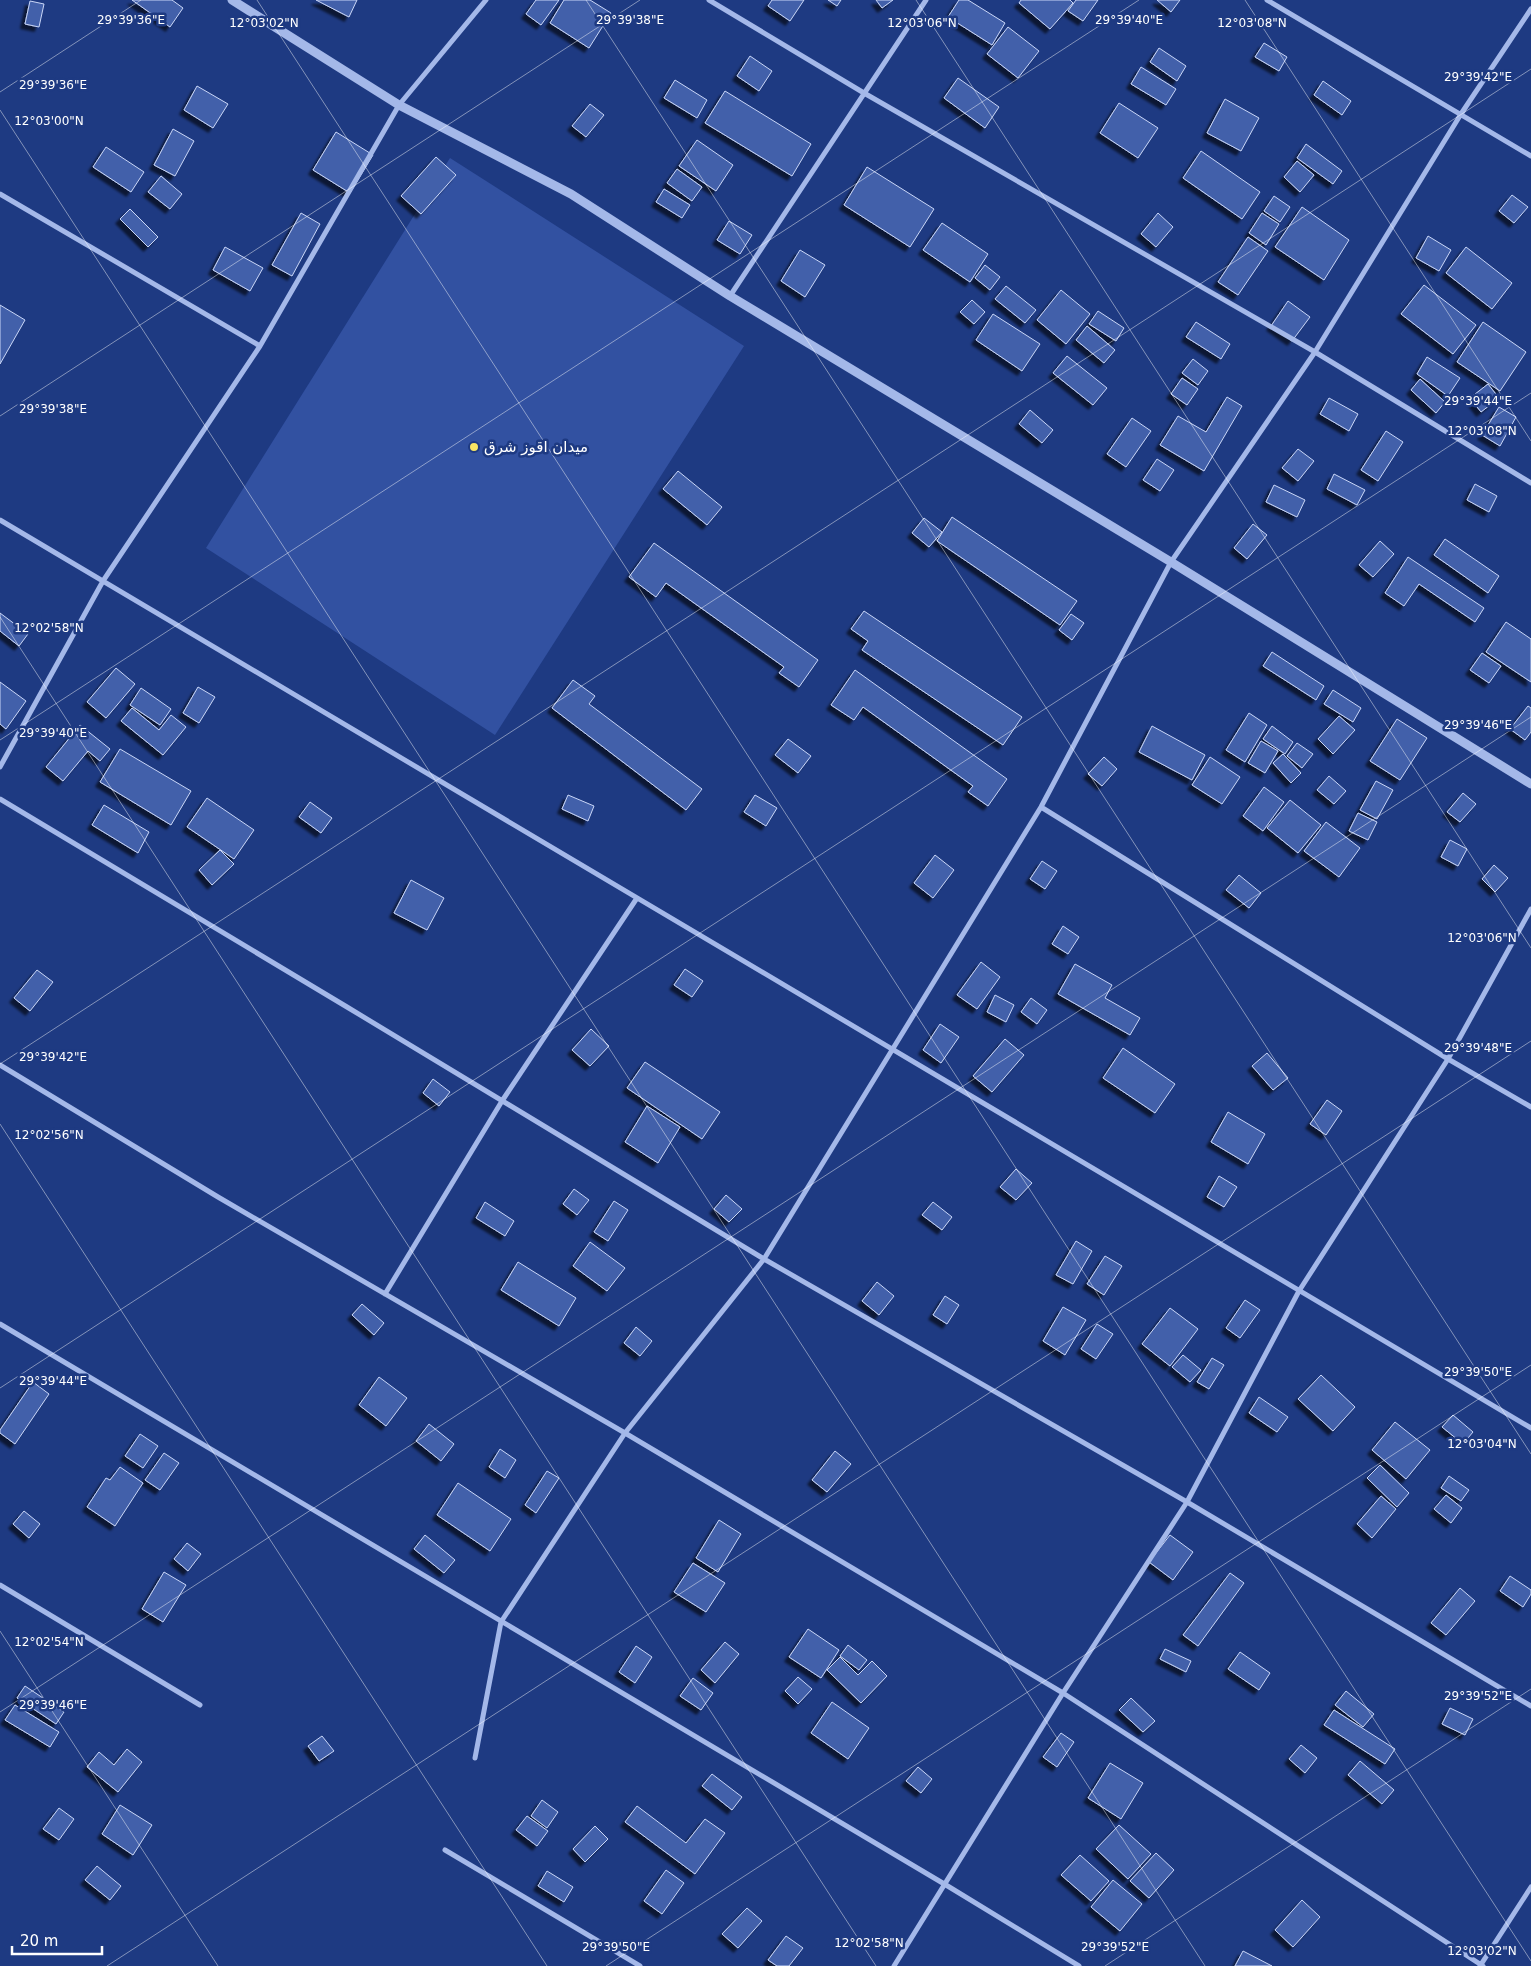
<svg xmlns="http://www.w3.org/2000/svg" width="1531" height="1966" font-family="'DejaVu Sans','Noto Sans Arabic',sans-serif">
<defs>
<filter id="shadow"><feDropShadow dx="-4.5" dy="4.5" stdDeviation="1" flood-color="#0009"/></filter>
</defs>
<rect width="100%" height="100%" fill="#1e3a82"/>
<path fill="#3251a1" d="M 450,158 L 744,346 L 495,735 L 206,548 Z"/>
<path fill="#4360aa" stroke="#c9d6f7" filter="url(#shadow)" d="M 132,0 L 172,0 L 183,8 L 170,27 Z
M 316,0 L 357,0 L 349,17 Z
M 536,0 L 559,0 L 541,25 L 526,14 Z
M 564,0 L 590,0 L 611,13 L 589,48 L 550,23 Z
M 772,0 L 804,0 L 790,21 L 768,6 Z
M 828,0 L 841,0 L 837,6 Z
M 876,0 L 893,0 L 882,8 Z
M 959,0 L 968,0 L 1005,23 L 992,45 L 948,17 Z
M 1021,0 L 1070,0 L 1073,3 L 1050,29 L 1019,3 Z
M 1076,0 L 1098,0 L 1083,21 L 1068,11 Z
M 1157,0 L 1180,0 L 1171,12 Z
M 30,1 L 44,4 L 39,27 L 25,24 Z
M 1008,27 L 1039,51 L 1018,78 L 987,54 Z
M 1264,43 L 1287,57 L 1279,71 L 1255,57 Z
M 1159,48 L 1186,66 L 1177,81 L 1150,62 Z
M 750,56 L 772,71 L 759,91 L 737,76 Z
M 1141,67 L 1176,89 L 1166,105 L 1131,84 Z
M 958,78 L 999,107 L 985,128 L 944,98 Z
M 675,80 L 707,100 L 697,118 L 664,98 Z
M 1323,81 L 1351,101 L 1342,115 L 1314,95 Z
M 197,86 L 228,104 L 213,128 L 184,110 Z
M 725,91 L 811,144 L 792,176 L 705,123 Z
M 1225,99 L 1259,118 L 1241,151 L 1207,133 Z
M 1119,103 L 1158,128 L 1138,158 L 1100,133 Z
M 590,104 L 604,115 L 586,137 L 572,126 Z
M 173,129 L 194,141 L 175,176 L 154,165 Z
M 336,132 L 373,155 L 350,193 L 313,170 Z
M 697,140 L 733,165 L 716,191 L 679,166 Z
M 1306,144 L 1342,171 L 1333,184 L 1297,158 Z
M 106,147 L 144,172 L 131,192 L 93,167 Z
M 1201,151 L 1260,192 L 1242,219 L 1183,178 Z
M 436,157 L 456,175 L 421,214 L 401,196 Z
M 1297,161 L 1314,175 L 1300,192 L 1284,177 Z
M 867,167 L 934,209 L 910,247 L 844,205 Z
M 677,169 L 702,187 L 692,201 L 667,183 Z
M 161,176 L 182,194 L 170,209 L 148,192 Z
M 664,189 L 690,205 L 682,218 L 656,202 Z
M 1512,195 L 1528,207 L 1514,223 L 1499,211 Z
M 1274,196 L 1290,207 L 1280,222 L 1264,211 Z
M 1302,207 L 1349,240 L 1324,280 L 1275,247 Z
M 130,209 L 158,237 L 148,247 L 120,219 Z
M 301,213 L 320,224 L 292,276 L 272,265 Z
M 1158,213 L 1173,227 L 1156,247 L 1141,234 Z
M 1262,213 L 1279,224 L 1266,245 L 1249,233 Z
M 729,221 L 752,235 L 740,254 L 717,240 Z
M 942,223 L 988,254 L 970,282 L 923,250 Z
M 1428,236 L 1451,250 L 1439,271 L 1416,258 Z
M 1248,237 L 1268,251 L 1238,295 L 1218,282 Z
M 225,247 L 263,268 L 250,291 L 213,270 Z
M 1466,247 L 1512,283 L 1492,309 L 1446,273 Z
M 800,250 L 825,265 L 805,297 L 781,281 Z
M 985,265 L 1000,277 L 990,290 L 975,278 Z
M 1424,285 L 1476,325 L 1453,354 L 1401,314 Z
M 1006,286 L 1036,310 L 1025,323 L 995,299 Z
M 1061,290 L 1090,314 L 1066,344 L 1037,320 Z
M 972,300 L 985,312 L 974,324 L 960,312 Z
M 1288,301 L 1310,317 L 1292,341 L 1271,326 Z
M 0,305 L 25,320 L 0,364 Z
M 1098,311 L 1124,328 L 1116,341 L 1089,324 Z
M 993,314 L 1040,344 L 1022,371 L 976,340 Z
M 1196,322 L 1230,344 L 1221,359 L 1186,337 Z
M 1483,322 L 1526,352 L 1500,391 L 1457,362 Z
M 1087,326 L 1115,350 L 1104,363 L 1076,340 Z
M 1067,356 L 1107,388 L 1093,405 L 1053,373 Z
M 1427,357 L 1460,378 L 1448,396 L 1417,374 Z
M 1193,359 L 1208,371 L 1198,385 L 1182,373 Z
M 1182,378 L 1198,389 L 1187,405 L 1171,394 Z
M 1420,379 L 1445,402 L 1436,413 L 1411,390 Z
M 1488,384 L 1499,398 L 1481,412 L 1470,398 Z
M 1227,397 L 1242,406 L 1204,471 L 1160,445 L 1178,416 L 1206,432 Z
M 1329,398 L 1358,414 L 1349,431 L 1320,414 Z
M 1499,407 L 1516,417 L 1500,446 L 1482,435 Z
M 1030,410 L 1053,430 L 1042,443 L 1019,424 Z
M 1132,418 L 1151,431 L 1126,467 L 1107,454 Z
M 1386,431 L 1403,442 L 1378,481 L 1361,470 Z
M 1298,449 L 1314,461 L 1298,481 L 1282,468 Z
M 1157,459 L 1174,470 L 1160,491 L 1143,480 Z
M 678,471 L 722,507 L 707,525 L 663,489 Z
M 1334,474 L 1365,490 L 1357,505 L 1327,489 Z
M 1475,484 L 1497,496 L 1489,512 L 1467,500 Z
M 1274,485 L 1305,500 L 1297,517 L 1266,502 Z
M 952,517 L 1077,601 L 1060,625 L 937,541 Z
M 924,518 L 942,532 L 929,547 L 912,533 Z
M 1253,524 L 1267,535 L 1247,559 L 1234,548 Z
M 1445,539 L 1499,576 L 1488,593 L 1434,555 Z
M 1380,541 L 1394,554 L 1373,577 L 1359,565 Z
M 654,543 L 818,660 L 799,687 L 779,673 L 784,667 L 666,583 L 656,597 L 629,577 Z
M 1408,557 L 1484,608 L 1475,622 L 1419,584 L 1404,606 L 1385,593 Z
M 864,611 L 1022,717 L 1003,745 L 862,650 L 868,641 L 851,629 Z
M 0,613 L 28,634 L 19,646 L 0,631 Z
M 1071,614 L 1084,623 L 1072,640 L 1059,630 Z
M 1506,622 L 1531,639 L 1531,682 L 1486,652 Z
M 1272,652 L 1324,686 L 1316,700 L 1263,666 Z
M 1482,653 L 1501,666 L 1489,683 L 1470,670 Z
M 116,668 L 135,684 L 106,718 L 87,702 Z
M 855,670 L 1007,779 L 988,806 L 968,792 L 973,786 L 863,707 L 854,720 L 831,705 Z
M 573,680 L 595,696 L 589,704 L 702,789 L 686,810 L 552,708 Z
M 0,682 L 26,701 L 6,729 L 0,724 Z
M 198,687 L 215,697 L 199,723 L 183,713 Z
M 141,688 L 171,709 L 160,725 L 130,705 Z
M 1333,690 L 1361,708 L 1353,722 L 1324,704 Z
M 1528,706 L 1531,708 L 1531,732 L 1525,740 L 1510,729 Z
M 132,708 L 159,730 L 171,715 L 186,727 L 163,755 L 121,721 Z
M 1249,713 L 1267,725 L 1245,762 L 1226,750 Z
M 1339,716 L 1355,730 L 1333,754 L 1318,739 Z
M 1397,719 L 1427,738 L 1400,780 L 1370,761 Z
M 80,725 L 110,749 L 100,761 L 88,751 L 63,781 L 46,767 Z
M 1152,726 L 1205,755 L 1192,780 L 1139,752 Z
M 1272,726 L 1293,742 L 1285,754 L 1263,739 Z
M 788,739 L 811,756 L 798,773 L 775,755 Z
M 1261,741 L 1278,751 L 1265,773 L 1248,763 Z
M 1297,743 L 1313,754 L 1302,768 L 1287,756 Z
M 120,749 L 191,791 L 171,825 L 100,782 Z
M 1283,754 L 1301,773 L 1291,783 L 1273,763 Z
M 1104,757 L 1117,769 L 1102,786 L 1088,774 Z
M 1210,757 L 1240,777 L 1222,804 L 1192,785 Z
M 1329,776 L 1346,791 L 1334,804 L 1317,790 Z
M 1376,781 L 1393,790 L 1377,819 L 1360,810 Z
M 1264,787 L 1284,802 L 1263,831 L 1243,816 Z
M 1463,793 L 1476,804 L 1460,822 L 1447,812 Z
M 568,795 L 594,806 L 588,821 L 562,809 Z
M 755,795 L 777,808 L 766,826 L 744,812 Z
M 207,798 L 254,830 L 234,859 L 187,827 Z
M 1290,800 L 1321,825 L 1298,853 L 1267,828 Z
M 310,802 L 332,818 L 321,833 L 299,817 Z
M 104,805 L 149,832 L 138,853 L 92,825 Z
M 1358,813 L 1377,822 L 1368,840 L 1349,831 Z
M 1326,822 L 1360,848 L 1339,877 L 1304,851 Z
M 1450,840 L 1467,849 L 1458,866 L 1441,857 Z
M 220,850 L 234,864 L 212,885 L 199,870 Z
M 935,855 L 954,870 L 933,898 L 914,883 Z
M 1042,861 L 1057,871 L 1045,889 L 1030,879 Z
M 1494,865 L 1508,878 L 1495,892 L 1482,879 Z
M 1239,875 L 1261,893 L 1249,908 L 1226,890 Z
M 411,880 L 444,898 L 427,930 L 394,913 Z
M 1063,926 L 1079,937 L 1068,954 L 1052,944 Z
M 981,962 L 1000,977 L 977,1009 L 957,995 Z
M 1075,964 L 1112,985 L 1105,998 L 1140,1018 L 1130,1035 L 1058,994 Z
M 685,969 L 703,981 L 692,997 L 674,985 Z
M 37,970 L 53,982 L 30,1011 L 14,998 Z
M 995,995 L 1014,1005 L 1006,1022 L 987,1012 Z
M 1031,998 L 1047,1010 L 1037,1024 L 1021,1012 Z
M 940,1024 L 959,1037 L 941,1063 L 923,1050 Z
M 591,1029 L 609,1046 L 590,1066 L 572,1050 Z
M 1005,1039 L 1024,1055 L 992,1092 L 973,1076 Z
M 1123,1048 L 1175,1084 L 1155,1113 L 1103,1078 Z
M 1267,1053 L 1288,1078 L 1273,1090 L 1252,1066 Z
M 645,1062 L 720,1112 L 702,1139 L 627,1088 Z
M 433,1079 L 450,1092 L 439,1106 L 423,1093 Z
M 1327,1100 L 1342,1111 L 1326,1135 L 1310,1124 Z
M 647,1106 L 680,1127 L 658,1163 L 625,1142 Z
M 1228,1112 L 1265,1134 L 1248,1164 L 1211,1142 Z
M 1016,1169 L 1032,1183 L 1016,1200 L 1000,1187 Z
M 1219,1176 L 1237,1187 L 1224,1207 L 1207,1197 Z
M 574,1189 L 589,1200 L 577,1215 L 563,1204 Z
M 726,1195 L 742,1209 L 729,1222 L 714,1209 Z
M 614,1201 L 628,1210 L 608,1241 L 594,1232 Z
M 485,1202 L 514,1221 L 505,1236 L 476,1218 Z
M 933,1202 L 952,1217 L 942,1230 L 922,1215 Z
M 1076,1241 L 1092,1251 L 1073,1284 L 1056,1275 Z
M 590,1242 L 625,1268 L 607,1291 L 573,1266 Z
M 1105,1256 L 1122,1266 L 1104,1295 L 1087,1284 Z
M 518,1262 L 576,1298 L 559,1326 L 501,1290 Z
M 877,1282 L 894,1296 L 879,1315 L 862,1301 Z
M 945,1296 L 959,1305 L 947,1324 L 933,1315 Z
M 1245,1300 L 1260,1310 L 1240,1338 L 1226,1328 Z
M 362,1304 L 384,1323 L 374,1335 L 352,1315 Z
M 1063,1307 L 1086,1320 L 1065,1355 L 1043,1341 Z
M 1170,1308 L 1198,1329 L 1170,1366 L 1142,1344 Z
M 1097,1324 L 1113,1334 L 1096,1359 L 1081,1349 Z
M 636,1327 L 652,1341 L 640,1356 L 624,1343 Z
M 1183,1355 L 1201,1370 L 1190,1382 L 1172,1367 Z
M 1212,1358 L 1224,1365 L 1209,1389 L 1197,1382 Z
M 1321,1375 L 1355,1407 L 1333,1431 L 1298,1399 Z
M 379,1377 L 407,1398 L 386,1426 L 359,1405 Z
M 33,1382 L 49,1394 L 15,1444 L 0,1433 L 0,1430 Z
M 1259,1397 L 1288,1417 L 1277,1432 L 1249,1413 Z
M 1453,1415 L 1473,1432 L 1463,1444 L 1442,1427 Z
M 1395,1422 L 1430,1450 L 1406,1479 L 1372,1450 Z
M 429,1424 L 454,1444 L 441,1461 L 416,1441 Z
M 140,1434 L 158,1446 L 143,1468 L 125,1456 Z
M 500,1449 L 516,1460 L 505,1478 L 489,1467 Z
M 835,1451 L 851,1464 L 827,1492 L 812,1480 Z
M 164,1453 L 179,1463 L 160,1490 L 145,1480 Z
M 1380,1465 L 1409,1493 L 1397,1507 L 1367,1478 Z
M 120,1467 L 143,1483 L 115,1526 L 87,1507 L 106,1478 L 110,1480 Z
M 547,1471 L 559,1478 L 536,1513 L 525,1505 Z
M 1449,1476 L 1469,1490 L 1461,1501 L 1441,1488 Z
M 458,1483 L 511,1519 L 490,1551 L 437,1515 Z
M 1446,1495 L 1462,1508 L 1451,1523 L 1434,1509 Z
M 1381,1496 L 1396,1509 L 1372,1538 L 1357,1524 Z
M 24,1511 L 40,1524 L 29,1538 L 13,1524 Z
M 719,1520 L 741,1534 L 718,1572 L 696,1558 Z
M 425,1535 L 455,1560 L 444,1573 L 414,1549 Z
M 1170,1535 L 1193,1552 L 1173,1580 L 1149,1562 Z
M 187,1543 L 201,1554 L 188,1571 L 174,1559 Z
M 693,1563 L 725,1583 L 706,1612 L 674,1592 Z
M 164,1572 L 186,1585 L 163,1622 L 142,1609 Z
M 1230,1573 L 1244,1583 L 1198,1646 L 1183,1635 Z
M 1510,1576 L 1531,1590 L 1531,1594 L 1523,1607 L 1500,1591 Z
M 1460,1588 L 1475,1601 L 1446,1635 L 1431,1623 Z
M 808,1629 L 839,1650 L 821,1678 L 789,1657 Z
M 725,1642 L 739,1654 L 715,1683 L 701,1670 Z
M 848,1645 L 867,1660 L 859,1670 L 840,1656 Z
M 636,1646 L 652,1657 L 635,1683 L 619,1672 Z
M 1165,1649 L 1191,1661 L 1186,1672 L 1160,1659 Z
M 1240,1652 L 1270,1673 L 1259,1690 L 1228,1669 Z
M 840,1657 L 858,1675 L 872,1661 L 887,1676 L 861,1703 L 827,1670 Z
M 798,1677 L 812,1689 L 798,1704 L 785,1691 Z
M 693,1678 L 713,1693 L 701,1710 L 680,1696 Z
M 25,1686 L 64,1712 L 56,1724 L 17,1698 Z
M 1346,1691 L 1374,1714 L 1363,1727 L 1335,1705 Z
M 1131,1698 L 1155,1721 L 1143,1732 L 1119,1710 Z
M 832,1702 L 869,1728 L 848,1759 L 811,1733 Z
M 15,1705 L 59,1732 L 50,1747 L 5,1720 Z
M 1450,1708 L 1473,1719 L 1465,1735 L 1442,1724 Z
M 1334,1710 L 1395,1749 L 1385,1764 L 1324,1725 Z
M 1061,1733 L 1074,1742 L 1057,1767 L 1043,1757 Z
M 322,1736 L 334,1751 L 319,1761 L 308,1746 Z
M 1301,1745 L 1317,1758 L 1305,1773 L 1289,1759 Z
M 127,1749 L 142,1762 L 118,1792 L 87,1767 L 99,1752 L 114,1765 Z
M 1360,1761 L 1394,1790 L 1382,1804 L 1348,1775 Z
M 1110,1763 L 1143,1783 L 1121,1819 L 1088,1798 Z
M 918,1767 L 932,1779 L 921,1793 L 906,1781 Z
M 712,1774 L 742,1797 L 732,1810 L 702,1786 Z
M 542,1800 L 558,1812 L 547,1828 L 531,1816 Z
M 120,1805 L 152,1825 L 133,1855 L 102,1834 Z
M 637,1806 L 686,1843 L 705,1819 L 725,1833 L 695,1874 L 625,1822 Z
M 59,1808 L 74,1819 L 59,1840 L 43,1829 Z
M 527,1816 L 548,1831 L 537,1846 L 516,1830 Z
M 1119,1825 L 1151,1854 L 1128,1879 L 1096,1849 Z
M 595,1826 L 608,1839 L 585,1862 L 573,1849 Z
M 1156,1853 L 1174,1870 L 1149,1898 L 1130,1881 Z
M 1080,1855 L 1109,1881 L 1091,1901 L 1061,1875 Z
M 97,1866 L 121,1886 L 110,1900 L 85,1880 Z
M 666,1870 L 684,1883 L 662,1914 L 644,1901 Z
M 547,1871 L 573,1887 L 564,1902 L 538,1886 Z
M 1113,1880 L 1142,1904 L 1120,1931 L 1091,1907 Z
M 1302,1900 L 1320,1917 L 1293,1947 L 1275,1930 Z
M 747,1908 L 762,1921 L 738,1948 L 722,1934 Z
M 786,1936 L 803,1948 L 789,1966 L 777,1966 L 768,1960 Z
M 1243,1951 L 1272,1966 L 1235,1966 Z"/>
<g fill="none" stroke-linecap="round" stroke-linejoin="round">
<path stroke="#a4b8e9" stroke-width="5" d="M 709,0 L 864,93 L 1315,352 L 1531,483
M 1267,0 L 1531,156
M 0,194 L 260,346
M 730,296 L 926,0
M 0,520 L 1531,1428
M 0,767 L 103,581 L 260,346 L 399,105 L 486,0
M 0,799 L 347,1007 L 764,1259 L 1187,1502 L 1531,1706
M 1041,807 L 1448,1059 L 1531,1107
M 0,1065 L 218,1197 L 625,1433 L 1063,1693 L 1483,1966
M 385,1294 L 502,1101 L 637,898
M 0,1324 L 946,1885 L 1079,1966
M 0,1585 L 200,1705
M 475,1758 L 501,1622 L 625,1433 L 764,1259 L 1041,807 L 1171,562 L 1315,352 L 1461,114 L 1531,9
M 445,1850 L 640,1966
M 894,1966 L 1063,1693 L 1187,1502 L 1299,1291 L 1448,1059 L 1531,909
M 1480,1966 L 1531,1887"/>
<path stroke="#a4b8e9" stroke-width="9" d="M 232,0 L 399,105 L 571,194 L 730,296 L 1171,562 L 1531,784"/>
</g>
<path fill="none" stroke="#fff" stroke-width="1" stroke-opacity="0.45" d="M 257,0 L 1531,1961M 586,0 L 1531,1454M 916,0 L 1531,948M 1245,0 L 1531,441M 0,92 L 141,0M 0,110 L 1205,1966M 0,416 L 640,0M 0,617 L 876,1966M 0,740 L 1139,0M 0,1064 L 1531,69M 0,1124 L 547,1966M 0,1388 L 1531,393M 0,1631 L 218,1966M 0,1712 L 1531,717M 107,1966 L 1531,1041M 606,1966 L 1531,1365M 1105,1966 L 1531,1689"/>
<circle fill="#f8e564" stroke="#1e3a82" stroke-width="2" cx="474" cy="447" r="5"/>
<g text-anchor="middle" stroke-width="5" stroke-linejoin="round" paint-order="stroke">
<g font-size="15" fill="#fff" stroke="#1e3a82" text-anchor="start">
<text x="484" y="452">ميدان اقوز شرق</text>
</g>
</g>
<g font-size="12" text-anchor="middle" fill="#fff" stroke="#1e3a82" stroke-width="5" stroke-linejoin="round" paint-order="stroke">
<text x="131" y="24">29°39'36"E</text>
<text x="630" y="24">29°39'38"E</text>
<text x="1129" y="24">29°39'40"E</text>
<text x="264" y="27">12°03'02"N</text>
<text x="922" y="27">12°03'06"N</text>
<text x="1252" y="27">12°03'08"N</text>
<text x="1478" y="81">29°39'42"E</text>
<text x="53" y="89">29°39'36"E</text>
<text x="49" y="125">12°03'00"N</text>
<text x="1478" y="405">29°39'44"E</text>
<text x="53" y="413">29°39'38"E</text>
<text x="1482" y="435">12°03'08"N</text>
<text x="49" y="632">12°02'58"N</text>
<text x="1478" y="729">29°39'46"E</text>
<text x="53" y="737">29°39'40"E</text>
<text x="1482" y="942">12°03'06"N</text>
<text x="1478" y="1052">29°39'48"E</text>
<text x="53" y="1061">29°39'42"E</text>
<text x="49" y="1139">12°02'56"N</text>
<text x="1478" y="1376">29°39'50"E</text>
<text x="53" y="1385">29°39'44"E</text>
<text x="1482" y="1448">12°03'04"N</text>
<text x="49" y="1646">12°02'54"N</text>
<text x="1478" y="1700">29°39'52"E</text>
<text x="53" y="1709">29°39'46"E</text>
<text x="869" y="1947">12°02'58"N</text>
<text x="616" y="1951">29°39'50"E</text>
<text x="1115" y="1951">29°39'52"E</text>
<text x="1482" y="1955">12°03'02"N</text>
</g>
<path d="M12 1946v8h90v-8" fill="none" stroke="#ffffff" stroke-width="2.5"/>
<text x="20" y="1946" font-size="15" fill="#ffffff" stroke="#1e3a82" stroke-width="4" paint-order="stroke">20 m</text>
</svg>
